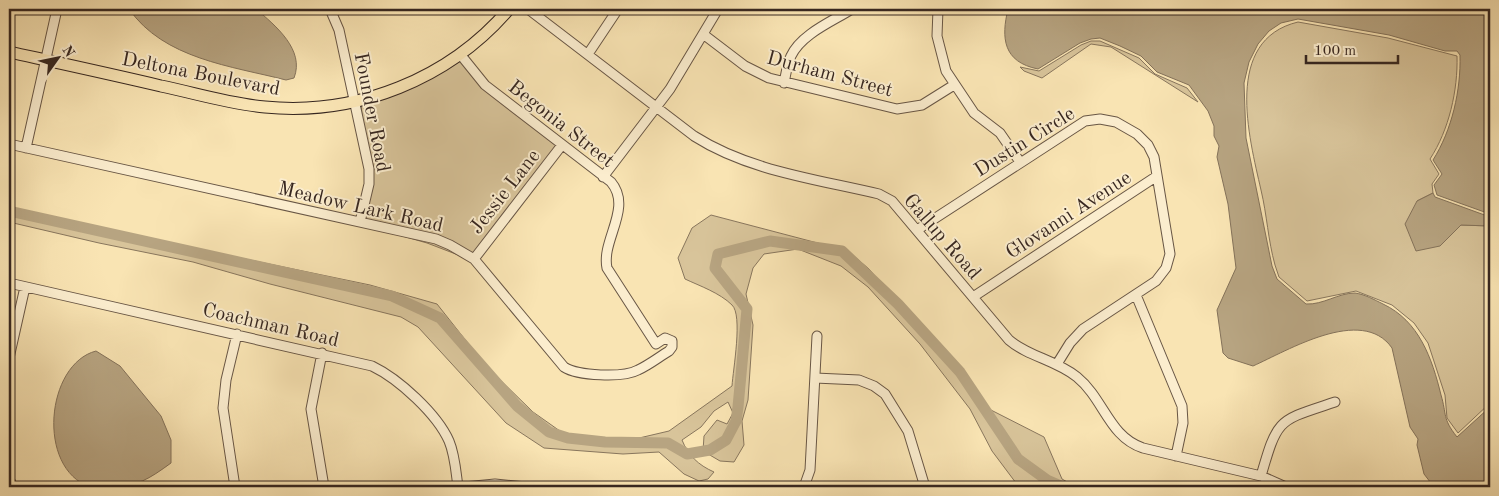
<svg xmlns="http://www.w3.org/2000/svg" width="1499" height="496" font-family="'Old Standard TT',serif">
<rect width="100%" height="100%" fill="#f9e4b3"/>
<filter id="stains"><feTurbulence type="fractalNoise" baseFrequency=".004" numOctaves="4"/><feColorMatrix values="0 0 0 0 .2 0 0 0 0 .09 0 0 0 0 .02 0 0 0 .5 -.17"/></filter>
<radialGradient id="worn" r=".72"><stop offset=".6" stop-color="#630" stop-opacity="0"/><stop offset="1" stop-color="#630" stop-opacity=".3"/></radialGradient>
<path fill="#d8c49a" stroke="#88765d" d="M 1298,22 L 1388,38 L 1457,56 C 1458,90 1449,130 1430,159 L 1439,174 L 1432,184 L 1433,193 L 1417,201 L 1440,246 L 1461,225 L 1490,226 L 1490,403 L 1458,433 L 1447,418 L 1445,395 L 1428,343 L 1414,323 L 1392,305 L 1356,291 L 1307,301 L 1279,277 L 1275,265 C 1268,240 1267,215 1261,190 C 1249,137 1223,40 1298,22 Z
M 1091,41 L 1100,41 L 1139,58 L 1155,74 L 1187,88 L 1198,102 L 1111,47 L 1091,44 L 1042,78 L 1024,71 L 1020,67 L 1039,71 L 1081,45 Z
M 462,57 L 514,111 L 566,143 L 474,261 L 427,243 L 360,224 L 374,169 L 363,127 L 361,104 Z
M 9,207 L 43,217 L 370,285 L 437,304 L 486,366 L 533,412 L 567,436 L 622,442 L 669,431 L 732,386 C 733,370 743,315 732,305 C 720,293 700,286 685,279 L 678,258 L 692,228 L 711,215 L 848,251 L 869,269 L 987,408 L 1044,437 L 1062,479 L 1076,487 L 1019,487 L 992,451 L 970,409 L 920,344 L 868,287 L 841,266 L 798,249 L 764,254 L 753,268 L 746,294 L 753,325 L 748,400 L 742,421 L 744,445 L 734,462 L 720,461 L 703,451 L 704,436 L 717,420 L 727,424 L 733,413 L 728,402 L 714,411 L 701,427 L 682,440 C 688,455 698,465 714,472 L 708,479 L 699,481 L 684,474 L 659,452 L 623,454 L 544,448 L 506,423 L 418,327 L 401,317 L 270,284 L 193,262 L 99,243 L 9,222 Z"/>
<path fill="#b7a481" stroke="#84725a" d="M 129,9 L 256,9 C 276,26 305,50 294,78 L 286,80 C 231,66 164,59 129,9 Z
M 1008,9 L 1490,9 L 1490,214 L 1437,195 L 1434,185 L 1442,174 L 1433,160 C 1452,130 1461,90 1460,55 L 1457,51 L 1445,51 L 1389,35 L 1298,19 L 1281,23 L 1269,31 L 1258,44 L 1249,62 L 1244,83 L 1246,138 L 1272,266 L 1277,279 L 1306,304 C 1323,305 1338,293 1355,293 C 1364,294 1375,300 1383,304 C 1419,321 1432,358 1441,395 C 1447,415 1442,418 1457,437 L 1490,407 L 1490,487 L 1434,487 L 1424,474 L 1417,445 L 1418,439 L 1410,427 L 1392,348 C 1362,305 1287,351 1253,366 L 1228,358 L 1223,353 L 1217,310 L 1236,268 L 1228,204 L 1217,157 L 1219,146 L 1214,136 L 1214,126 L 1208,111 L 1189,85 L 1157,72 L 1141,56 L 1120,46 L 1100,38 L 1091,39 L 1080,43 L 1038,69 C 1003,62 1001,38 1008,9 Z
M 1433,193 L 1435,197 L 1490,217 L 1490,226 L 1461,225 L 1440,246 L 1416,251 L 1405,224 L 1417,201 Z
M 96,351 L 120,366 L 161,416 L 171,440 L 171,463 C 149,479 137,487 109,487 C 103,487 96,488 90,487 C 36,468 46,364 96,351 Z"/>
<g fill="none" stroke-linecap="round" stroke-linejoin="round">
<path stroke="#b7a481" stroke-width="11" d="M 9,211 L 392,296 L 440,318 L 517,406 L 549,432 L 568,438 L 605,442 L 668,443 L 687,454 L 710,450 L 726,440 L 736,421 L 738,407 L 747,309 L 715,268 L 718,254 L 770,241 L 842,251 L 898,304 L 960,372 L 1018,459 L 1047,480 L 1063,487"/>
<defs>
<path id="minor" d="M 330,9 L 339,30 L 369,169 L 369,184 L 360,222
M 528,9 L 694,136 C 749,171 816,179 879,194 L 892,201 L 1009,340 C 1029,357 1056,360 1077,377 C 1104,399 1109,437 1143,448 L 1261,476 L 1286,487
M 938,9 L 937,36 L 946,71 L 974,113 L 1000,133 L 1020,162
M 703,34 L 745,66 L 769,78 L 897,109 L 922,105 L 954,85
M 588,54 L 618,9
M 784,83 C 786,74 787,64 791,56 C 801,34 833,21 852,9
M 9,144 L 436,239 L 450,245 L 474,259 L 564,367 C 578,376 623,378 638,370 C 649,365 659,357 669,351 L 672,347 L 672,341 L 665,338 L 656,344 L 607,268 C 601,240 633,208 611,182 L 485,85 L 460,54
M 26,148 L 57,9
M 603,177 L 670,89 L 718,9
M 917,230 L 1085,121 L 1100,119 L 1116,122 L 1137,134 L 1148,145 L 1154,157 L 1170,254 L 1166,268 L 1156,281 L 1083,329 L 1070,343 L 1057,364
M 474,259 L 562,145
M 9,283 L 372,366 C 399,379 437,414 449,441 C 455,455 456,473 458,487
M 1136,295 L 1182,406 L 1183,423 L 1176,456
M 973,297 L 1157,176
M 322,353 L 311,409 L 324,487
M 9,358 L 25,287
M 815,378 L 859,380 L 874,386 L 885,394 L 908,431 L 925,487
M 1261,476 C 1278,417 1278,421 1335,402
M 9,479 L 13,487
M 235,487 L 223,408 L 226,380 L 237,334
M 464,487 L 495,484 L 526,487
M 804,487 L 810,470 L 817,336"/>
<path id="major" d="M 9,52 C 59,63 110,74 161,86 C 195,93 230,104 265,107 C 357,116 449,79 509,9"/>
</defs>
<use href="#minor" stroke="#685645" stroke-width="11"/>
<use href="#major" stroke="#372720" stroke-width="13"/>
<use href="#minor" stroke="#fbedce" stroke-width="9"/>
<use href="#major" stroke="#f9e4b3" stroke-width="11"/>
</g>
<g text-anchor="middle" stroke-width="4" stroke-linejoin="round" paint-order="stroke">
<g font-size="20" fill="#372720" stroke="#fbedce">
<text transform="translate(201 73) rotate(11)" y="7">Deltona Boulevard</text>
<text transform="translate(830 73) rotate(15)" y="7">Durham Street</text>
<text transform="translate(373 112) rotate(79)" y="7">Founder Road</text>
<text transform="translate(562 123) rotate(38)" y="7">Begonia Street</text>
<text transform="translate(1024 141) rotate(-32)" y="7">Dustin Circle</text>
<text transform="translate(504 191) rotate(-52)" y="7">Jessie Lane</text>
<text transform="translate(361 206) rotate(13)" y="7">Meadow Lark Road</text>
<text transform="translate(1068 214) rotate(-33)" y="7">Glovanni Avenue</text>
<text transform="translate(943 236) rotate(49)" y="7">Gallup Road</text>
<text transform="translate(271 324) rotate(13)" y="7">Coachman Road</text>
</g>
</g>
<rect width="1499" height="496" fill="none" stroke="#f9e4b3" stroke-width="30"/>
<rect x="10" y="10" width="1479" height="476" fill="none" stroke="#372720" stroke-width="2.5"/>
<rect x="15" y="15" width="1469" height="466" fill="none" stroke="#372720"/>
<g transform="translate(58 58) rotate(57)" stroke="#fbedce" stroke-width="4" paint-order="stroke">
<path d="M0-4L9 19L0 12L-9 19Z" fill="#372720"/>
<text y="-8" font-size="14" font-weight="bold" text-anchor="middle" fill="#372720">N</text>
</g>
<path d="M1306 55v8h92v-8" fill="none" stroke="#372720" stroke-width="2.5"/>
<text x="1314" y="55" font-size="15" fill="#372720" stroke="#fbedce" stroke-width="4" paint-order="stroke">100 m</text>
<rect width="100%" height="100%" filter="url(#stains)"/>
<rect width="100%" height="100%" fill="url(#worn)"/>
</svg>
